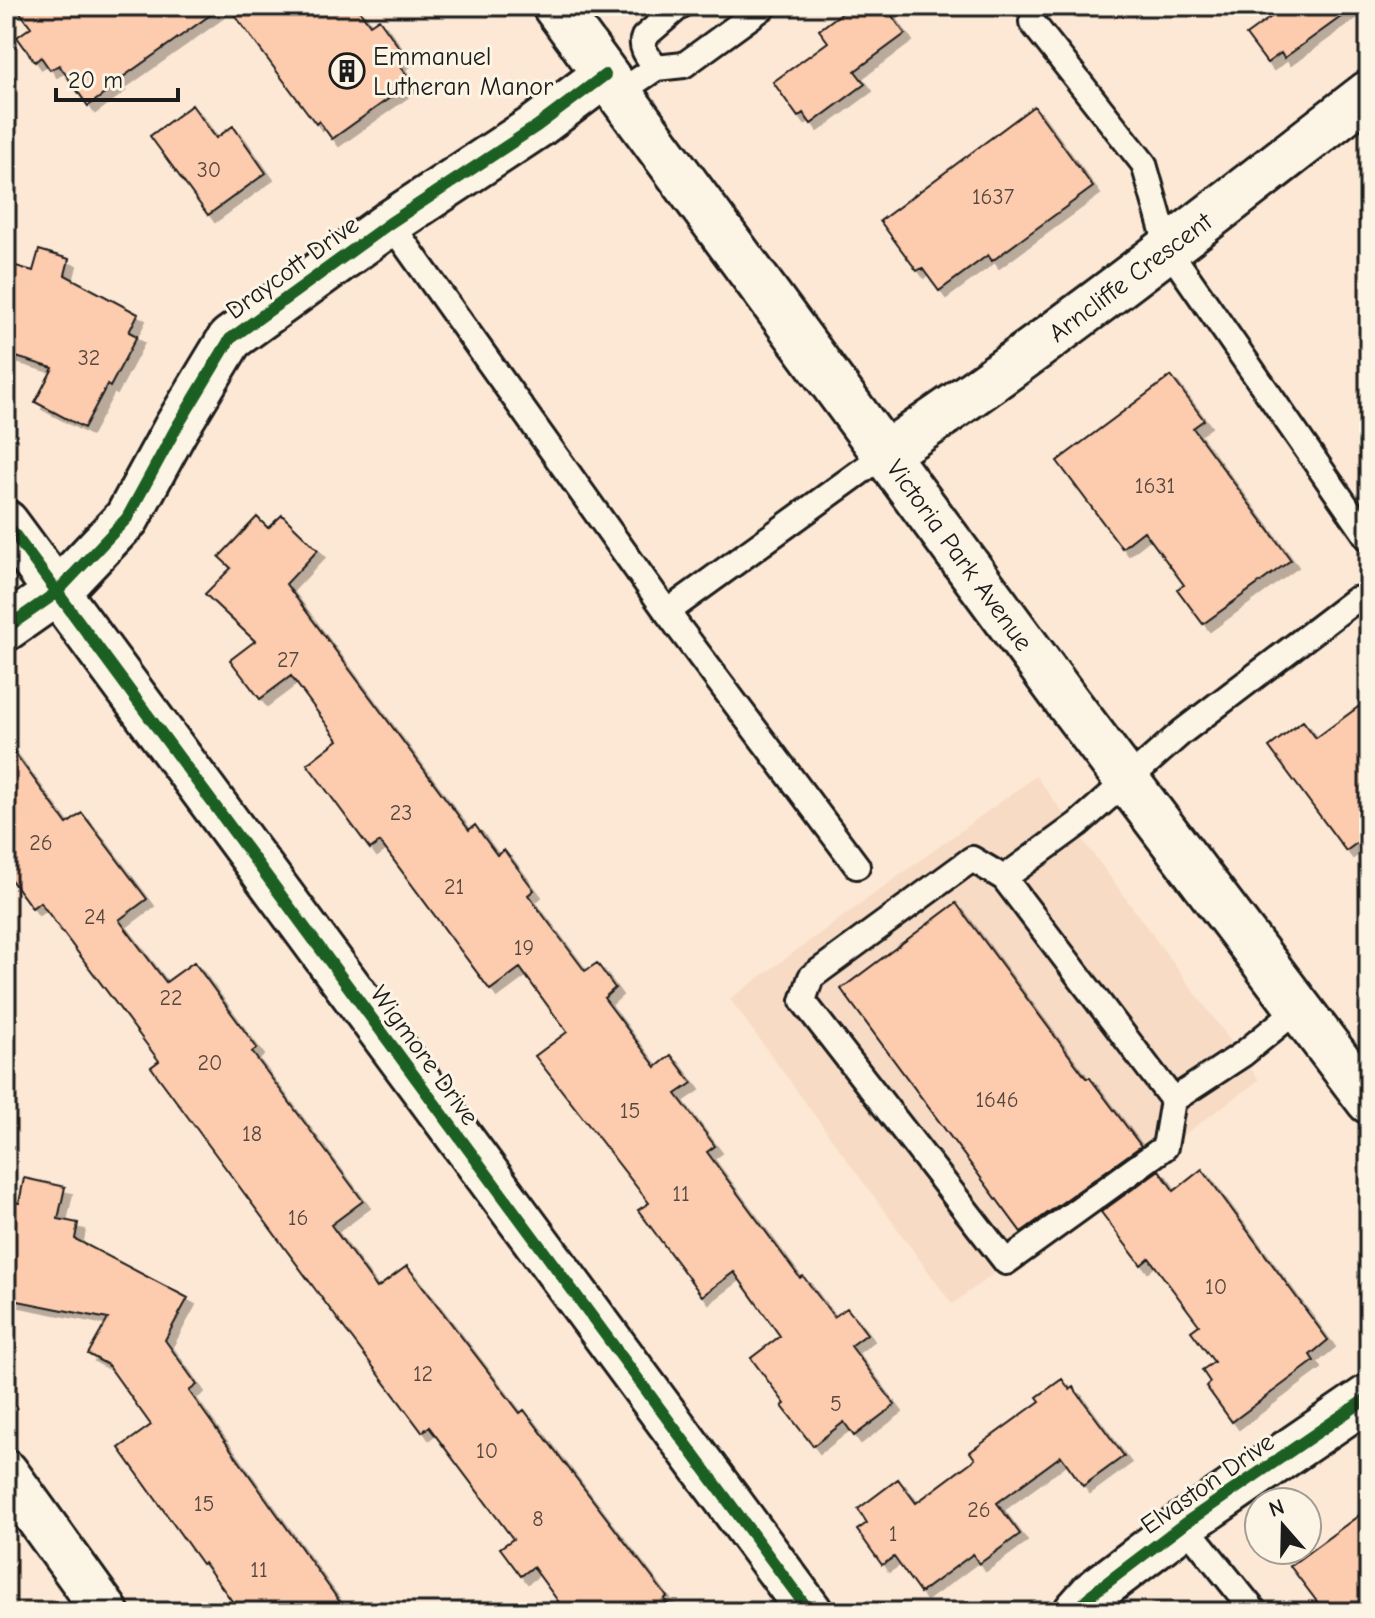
<svg xmlns="http://www.w3.org/2000/svg" width="1375" height="1618" font-family="'Comic Neue',sans-serif">
<defs>
<filter id="shadow"><feDropShadow dx="7" dy="7" stdDeviation="0" flood-color="#0004"/></filter>
</defs>
<rect width="100%" height="100%" fill="#fce8d4"/>
<filter id="ink" filterUnits="userSpaceOnUse"><feTurbulence type="fractalNoise" baseFrequency=".0125" numOctaves="2"/><feDisplacementMap in="SourceGraphic" scale="16" xChannelSelector="R" yChannelSelector="G"/><feConvolveMatrix kernelMatrix="1 2 1 2 8 2 1 2 1" color-interpolation-filters="sRGB"/></filter>
<g filter="url(#ink)">
<path fill="#f8dbc5" d="M 1036,776 L 1259,1080 L 952,1304 L 730,999 Z"/>
<path fill="#fdcbad" stroke="#1c1c1c" stroke-width="2" filter="url(#shadow)" d="M 15,6 L 223,6 L 116,82 L 118,84 L 88,106 L 59,65 L 50,70 L 41,57 L 35,62 L 17,37 L 31,27 Z
M 228,6 L 356,6 L 370,25 L 379,19 L 406,57 L 398,63 L 412,82 L 332,139 L 319,121 L 316,124 Z
M 851,6 L 885,6 L 905,34 L 855,71 L 865,84 L 811,124 L 803,113 L 798,117 L 773,82 L 828,42 L 819,30 Z
M 1286,6 L 1356,6 L 1284,58 L 1281,53 L 1267,63 L 1246,35 Z
M 192,105 L 216,138 L 233,126 L 266,173 L 208,215 L 150,136 Z
M 1034,106 L 1093,187 L 992,261 L 988,255 L 939,291 L 922,268 L 917,271 L 880,221 Z
M 39,250 L 69,259 L 65,275 L 138,314 L 129,332 L 137,336 L 110,387 L 107,385 L 84,428 L 35,402 L 53,368 L 6,354 L 6,263 L 33,271 Z
M 1171,376 L 1204,420 L 1193,428 L 1291,560 L 1203,624 L 1177,589 L 1184,585 L 1144,531 L 1122,548 L 1057,461 Z
M 282,515 L 318,550 L 286,584 L 469,830 L 475,825 L 497,855 L 504,850 L 534,890 L 528,895 L 585,971 L 597,963 L 615,988 L 604,998 L 656,1067 L 671,1055 L 692,1083 L 676,1094 L 715,1146 L 707,1152 L 800,1278 L 803,1276 L 834,1317 L 847,1308 L 867,1334 L 851,1346 L 895,1405 L 854,1436 L 844,1422 L 813,1446 L 782,1406 L 785,1404 L 751,1358 L 780,1336 L 734,1272 L 702,1296 L 638,1210 L 649,1203 L 535,1056 L 567,1032 L 520,968 L 490,990 L 380,842 L 370,849 L 307,764 L 338,740 L 291,676 L 260,699 L 230,660 L 255,641 L 205,594 L 231,568 L 219,557 L 257,517 L 268,528 Z
M 1369,699 L 1369,834 L 1346,851 L 1269,747 L 1303,721 L 1316,738 Z
M 6,741 L 67,824 L 82,813 L 147,899 L 119,920 L 166,982 L 194,962 L 257,1048 L 252,1052 L 363,1201 L 331,1225 L 377,1288 L 407,1266 L 520,1413 L 524,1410 L 667,1597 L 664,1599 L 674,1612 L 566,1612 L 533,1567 L 521,1576 L 500,1548 L 513,1539 L 429,1427 L 422,1432 L 315,1289 L 151,1067 L 159,1061 L 40,902 L 32,908 L 6,873 Z
M 956,903 L 1086,1078 L 1090,1078 L 1141,1146 L 1021,1232 L 841,989 Z
M 1202,1169 L 1328,1340 L 1310,1355 L 1314,1361 L 1232,1422 L 1206,1386 L 1210,1382 L 1202,1370 L 1214,1362 L 1191,1331 L 1199,1325 L 1149,1258 L 1141,1265 L 1101,1212 L 1159,1170 L 1174,1191 Z
M 24,1178 L 65,1187 L 58,1219 L 78,1223 L 75,1239 L 188,1298 L 165,1340 L 197,1385 L 189,1391 L 347,1612 L 240,1612 L 204,1563 L 202,1564 L 119,1448 L 151,1425 L 108,1365 L 88,1354 L 108,1319 L 13,1300 L 14,1296 L 6,1295 L 6,1200 L 19,1203 Z
M 1062,1379 L 1070,1390 L 1073,1387 L 1124,1456 L 1083,1486 L 1061,1456 L 997,1503 L 1020,1534 L 979,1564 L 973,1554 L 920,1593 L 894,1557 L 882,1565 L 857,1530 L 867,1523 L 858,1509 L 898,1479 L 916,1503 L 975,1459 L 970,1452 L 1040,1401 L 1037,1397 Z
M 1369,1508 L 1369,1612 L 1325,1612 L 1290,1566 Z"/>
<g fill="none" stroke-linecap="round" stroke-linejoin="round">
<defs>
<path id="service" d="M 1032,22 L 1144,164 L 1168,249 L 1369,539
M 656,68 C 650,59 639,48 644,37 L 680,6
M 619,93 L 656,68 L 684,65 L 765,6
M 390,223 L 667,612 L 885,454
M 667,612 L 857,866
M 1004,878 L 972,859 L 811,977 L 803,1001 L 1006,1262 L 1165,1147 L 1173,1100
M 1299,1008 L 1243,1054 L 1173,1100 L 1004,878 L 1078,824 L 1182,732 L 1355,600 L 1369,597
M 1184,1524 L 1255,1612"/>
<path id="minor" d="M 885,454 C 1052,342 1210,216 1369,93
M 6,523 L 810,1612
M 6,628 L 56,593 L 127,518 L 175,430 L 230,339 L 390,223 L 537,126 L 605,75
M 6,1473 L 106,1612
M 1076,1612 L 1092,1594 L 1184,1524 L 1369,1397"/>
<path id="secondary" d="M 555,6 L 1069,704 L 1369,1101"/>
</defs>
<use href="#service" stroke="#1c1c1c" stroke-width="30"/>
<use href="#minor" stroke="#1c1c1c" stroke-width="50"/>
<use href="#secondary" stroke="#1c1c1c" stroke-width="50"/>
<use href="#service" stroke="#fcf5e5" stroke-width="24"/>
<use href="#minor" stroke="#fcf5e5" stroke-width="44"/>
<use href="#secondary" stroke="#fcf5e5" stroke-width="44"/>
<defs>
<path id="cycleway" d="M 6,523 L 810,1612
M 6,628 L 56,593 L 127,518 L 175,430 L 230,339 L 390,223 L 537,126 L 605,75
M 1076,1612 L 1092,1594 L 1184,1524 L 1369,1397"/>
</defs>
<use href="#cycleway" stroke="#fcf5e5" stroke-width="17"/>
<use href="#cycleway" stroke="#1b5e20" stroke-width="12"/>
</g>
</g>
<defs>
<symbol id="building-ring" viewBox="-11 -11 22 22"><circle r="9.5" fill="#fcf5e5" stroke="#1c1c1c" stroke-width="1.5"/><path d="M-4-6H4V6H1V3H-1V6H-4ZM-2.5-4.3h1.7v1.8h-1.7ZM.8-4.3h1.7v1.8H.8ZM-2.5-1h1.7V.8h-1.7ZM.8-1h1.7V.8H.8Z" fill="#1c1c1c"/></symbol>
</defs>
<g fill-rule="evenodd">
<use href="#building-ring" x="327" y="51" width="40" height="40"/>
</g>
<g text-anchor="middle" stroke-width="6" stroke-linejoin="round" paint-order="stroke">
<g font-size="22" fill="#544840">
<text x="209" y="177">30</text>
<text x="993" y="204">1637</text>
<text x="89" y="365">32</text>
<text x="1155" y="493">1631</text>
<text x="288" y="667">27</text>
<text x="401" y="820">23</text>
<text x="41" y="850">26</text>
<text x="454" y="894">21</text>
<text x="95" y="924">24</text>
<text x="524" y="955">19</text>
<text x="171" y="1005">22</text>
<text x="210" y="1070">20</text>
<text x="997" y="1107">1646</text>
<text x="630" y="1118">15</text>
<text x="252" y="1141">18</text>
<text x="681" y="1201">11</text>
<text x="298" y="1225">16</text>
<text x="1216" y="1294">10</text>
<text x="423" y="1381">12</text>
<text x="836" y="1411">5</text>
<text x="487" y="1458">10</text>
<text x="204" y="1511">15</text>
<text x="979" y="1517">26</text>
<text x="538" y="1526">8</text>
<text x="893" y="1541">1</text>
<text x="259" y="1577">11</text>
</g>
<g font-size="26" fill="#1c1c1c" stroke="#fcf5e5" text-anchor="start">
<text x="373" y="65">Emmanuel<tspan x="373" dy="30">Lutheran Manor</tspan></text>
</g>
<g font-size="26" fill="#1c1c1c" stroke="#fcf5e5">
<text transform="translate(292 267) rotate(-36)" y="9">Draycott Drive</text>
<text transform="translate(1130 277) rotate(-37)" y="9">Arncliffe Crescent</text>
<text transform="translate(960 555) rotate(54)" y="9">Victoria Park Avenue</text>
<text transform="translate(425 1055) rotate(54)" y="9">Wigmore Drive</text>
<text transform="translate(1207 1483) rotate(-35)" y="9">Elvaston Drive</text>
</g>
</g>
<rect width="1375" height="1618" fill="none" stroke="#fcf5e5" stroke-width="32"/>
<rect x="16" y="16" width="1343" height="1586" fill="none" stroke="#1c1c1c" stroke-width="3" filter="url(#ink)"/>
<g transform="translate(1283 1526) rotate(340)"><circle r="38" fill="#fcf5e5" stroke="#a29e95" stroke-width="2"/>
<path d="M0-6L14 30L0 20L-14 30Z" fill="#1c1c1c"/>
<text y="-12" font-size="22" font-weight="bold" text-anchor="middle" fill="#1c1c1c">N</text>
</g>
<path d="M56 88v12h122v-12" fill="none" stroke="#1c1c1c" stroke-width="4"/>
<text x="68" y="88" font-size="24" fill="#1c1c1c" stroke="#fcf5e5" stroke-width="6" paint-order="stroke">20 m</text>
</svg>
